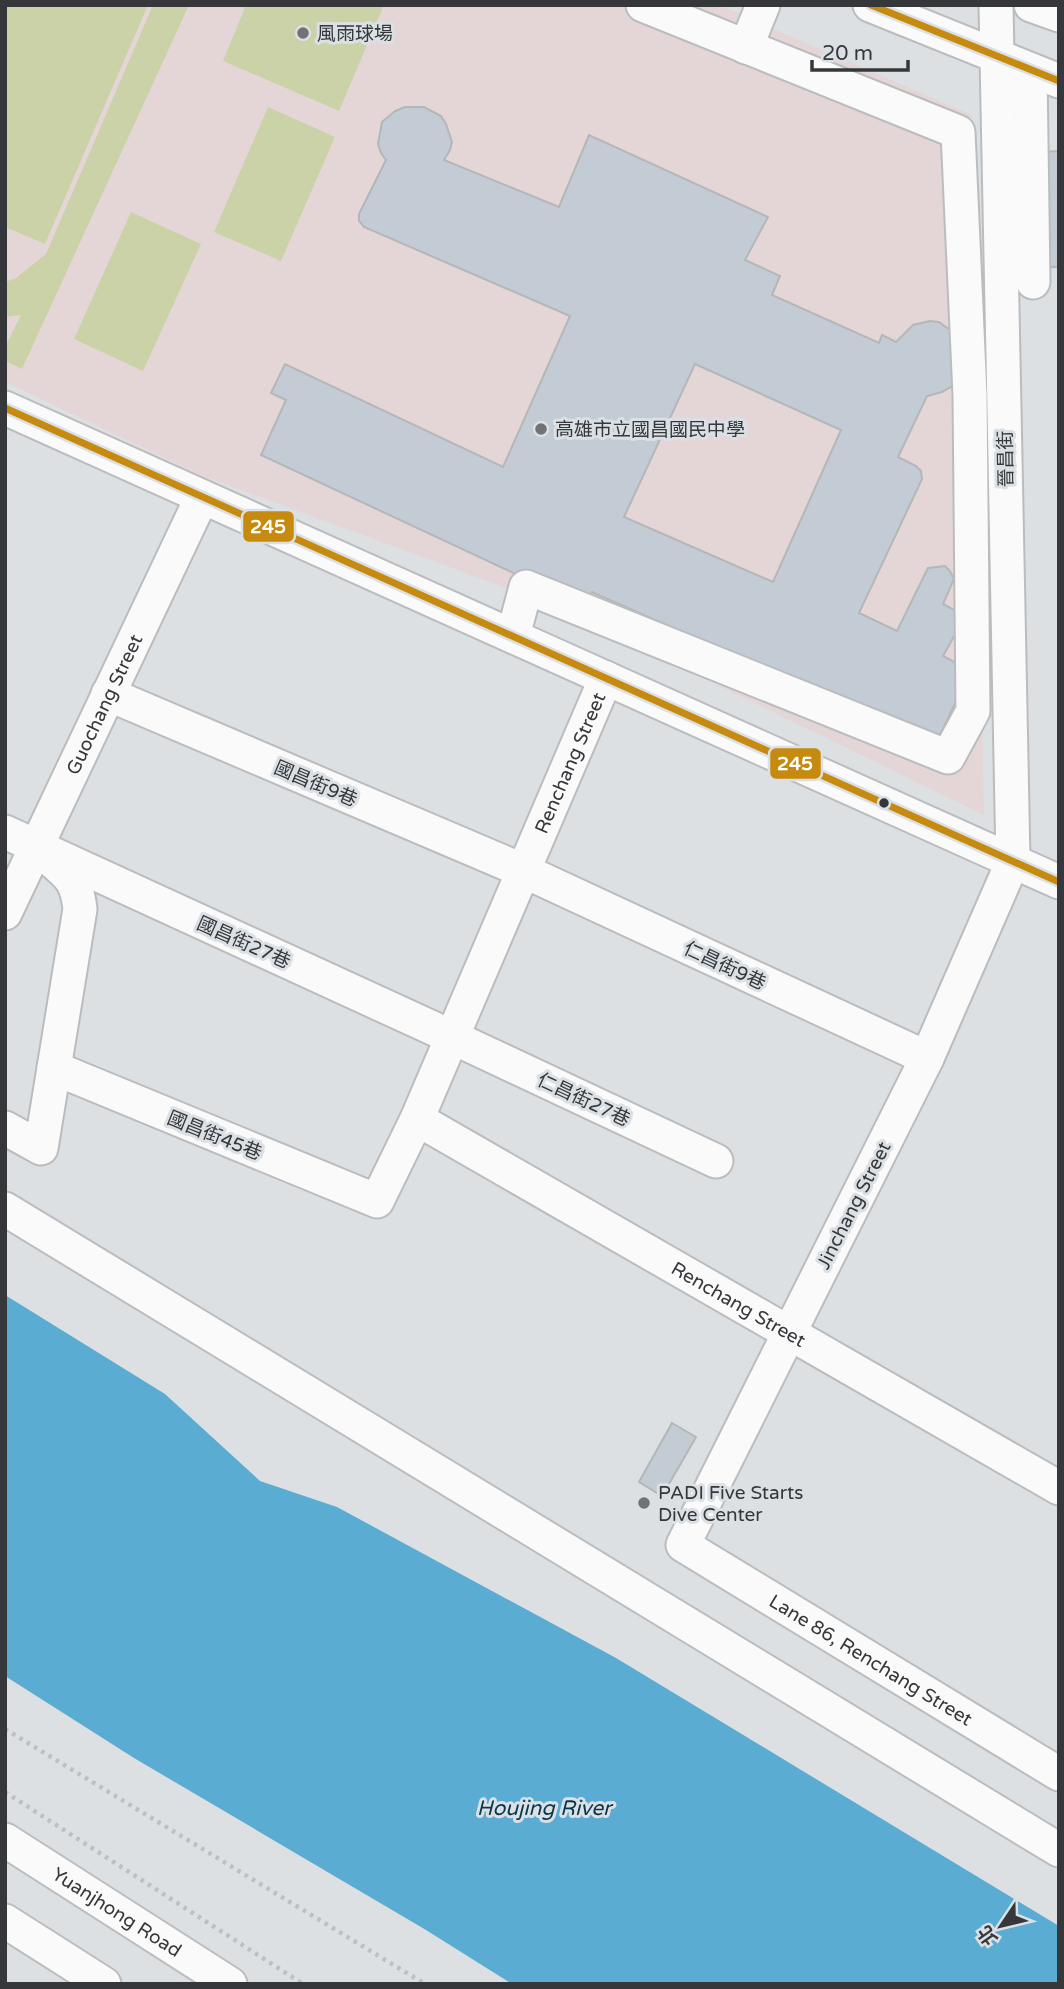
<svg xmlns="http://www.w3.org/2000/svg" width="1064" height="1989" font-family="'Varela Round','Noto Sans TC',sans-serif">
<rect width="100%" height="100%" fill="#dde0e3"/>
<path fill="#e4d6d7" d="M 5,5 L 719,5 L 972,115 L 984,815 L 555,606 L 203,476 L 5,382 Z"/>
<path fill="#cbd2a7" d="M 5,5 L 148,5 L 45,244 L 5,227 Z
M 153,5 L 189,5 L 22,369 L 5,361 L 5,347 L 21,315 L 5,317 L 5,282 L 16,278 L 46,254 Z
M 246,5 L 384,5 L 339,111 L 223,61 Z
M 268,107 L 335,137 L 281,261 L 214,232 Z
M 131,212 L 201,244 L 143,371 L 74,339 Z"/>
<path fill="#5aacd2" d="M 5,1295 L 165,1394 L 260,1481 L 337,1507 L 616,1658 L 1059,1926 L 1059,1984 L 512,1984 L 426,1930 L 134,1758 L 5,1676 Z"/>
<path fill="#c3ccd5" stroke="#b4b6b8" stroke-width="2" fill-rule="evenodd" d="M 405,107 L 424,107 L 441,116 L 446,124 L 452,142 L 450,150 L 444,160 L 559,207 L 589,135 L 768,217 L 745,260 L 780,276 L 772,295 L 879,343 L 882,335 L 896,342 L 913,325 L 930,321 L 939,322 L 954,333 L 956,384 L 942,392 L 927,396 L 898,457 L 916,466 L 921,471 L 922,479 L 859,613 L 897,631 L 928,568 L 945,566 L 950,571 L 954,579 L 943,604 L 958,612 L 962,622 L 943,656 L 960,665 L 965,682 L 936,744 L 592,592 L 586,607 L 261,455 L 286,400 L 271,393 L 285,364 L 503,467 L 570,316 L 364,227 L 359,221 L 359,214 L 386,160 L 381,153 L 378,144 L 382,122 L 395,111 ZM 695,364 L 841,430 L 773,582 L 624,517 Z
M 1059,151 L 1059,267 L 1046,267 L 1041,152 Z
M 672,1423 L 696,1437 L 662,1496 L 639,1482 Z"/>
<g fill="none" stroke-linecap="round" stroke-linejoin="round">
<defs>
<g id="minor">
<path d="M 870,5 L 1059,81"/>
<path id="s1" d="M 996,5 L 1013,861 L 927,1058 L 683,1545 L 1059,1774"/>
<path d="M 1031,5 L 1059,15"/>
<path d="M 746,47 L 763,5"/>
<path d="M 1030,70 L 1033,282"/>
<path d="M 5,408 L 1059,882"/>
<path d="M 513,636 L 526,587 L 948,757 L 973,711 L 970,395 L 958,132 L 643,5"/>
<path d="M 108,694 L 524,871 L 927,1058"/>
<path d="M 5,832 L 452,1037 L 716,1161"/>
<path id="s2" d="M 5,913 L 202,497"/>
<path id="s3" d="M 54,1068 L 377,1201 L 417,1119 L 606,678"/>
<path id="s4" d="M 417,1119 L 1059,1488"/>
<path d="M 5,1128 L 41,1148 L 80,909 C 77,882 71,877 51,860"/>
<path d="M 5,1209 L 1059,1850"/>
<path id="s5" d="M 5,1840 L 230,1984"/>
<path d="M 5,1921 L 104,1984"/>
</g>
</defs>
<use href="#minor" stroke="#babcbe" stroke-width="37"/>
<path stroke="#bebfc0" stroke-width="4.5" stroke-dasharray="3.5 5" stroke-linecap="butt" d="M 5,1729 L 425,1984
M 5,1792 L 303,1984"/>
<use href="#minor" stroke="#fafafb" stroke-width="33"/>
<defs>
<path id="bus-1" d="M 871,5 L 1059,81
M 5,408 L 1059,882"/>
</defs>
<use href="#bus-1" stroke="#dbe0e5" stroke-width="12"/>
<use href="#bus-1" stroke="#c68a0e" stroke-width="7"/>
</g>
<g fill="#707275" stroke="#dbe0e5" stroke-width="2.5">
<circle cx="303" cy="33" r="7"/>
<circle cx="541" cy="429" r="7"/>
<circle cx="644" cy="1503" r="7"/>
</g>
<circle fill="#35373a" stroke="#dbe0e5" stroke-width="2.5" cx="884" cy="803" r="6"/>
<g text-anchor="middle" stroke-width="6" stroke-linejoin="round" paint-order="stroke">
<g font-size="19" fill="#35373a" stroke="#dbe0e5" text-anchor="start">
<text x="317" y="40">風雨球場</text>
<text x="555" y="436">高雄市立國昌國民中學</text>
<text x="658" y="1499">PADI Five Starts<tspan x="658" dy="22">Dive Center</tspan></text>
</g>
<g font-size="19" fill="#35373a" stroke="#dbe0e5">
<text transform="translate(1005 459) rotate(-91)" y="7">晉昌街</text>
<text dy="7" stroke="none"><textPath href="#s2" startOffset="231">Guochang Street</textPath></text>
<text dy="7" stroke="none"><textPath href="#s3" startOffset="828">Renchang Street</textPath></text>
<text transform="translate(316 783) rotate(23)" y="7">國昌街9巷</text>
<text transform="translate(244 942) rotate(24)" y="7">國昌街27巷</text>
<text transform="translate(725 965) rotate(25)" y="7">仁昌街9巷</text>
<text transform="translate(584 1099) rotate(25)" y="7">仁昌街27巷</text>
<text transform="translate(215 1135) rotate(22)" y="7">國昌街45巷</text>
<text transform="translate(853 1205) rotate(-63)" y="7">Jinchang Street</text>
<text dy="7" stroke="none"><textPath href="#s4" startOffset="371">Renchang Street</textPath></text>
<text dy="7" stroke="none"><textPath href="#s1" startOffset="1836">Lane 86, Renchang Street</textPath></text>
<text dy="7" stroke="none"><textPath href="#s5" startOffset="133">Yuanjhong Road</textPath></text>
</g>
<g font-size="21" font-style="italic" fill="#08374d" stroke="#dbe0e5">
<text x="544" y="1815">Houjing River</text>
</g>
</g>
<g stroke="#dbe0e5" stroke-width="2.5">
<rect x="242" y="510" width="53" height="33" rx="7" fill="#c68a0e"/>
<rect x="769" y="747" width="53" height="33" rx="7" fill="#c68a0e"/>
</g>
<g font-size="19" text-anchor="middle" font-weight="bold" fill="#fff">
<text x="268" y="533">245</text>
<text x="795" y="770">245</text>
</g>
<rect width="1064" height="1989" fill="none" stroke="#35373a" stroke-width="14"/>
<g transform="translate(1001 1926) rotate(235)" stroke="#dbe0e5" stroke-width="5" paint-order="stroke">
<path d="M0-5L12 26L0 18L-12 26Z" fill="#35373a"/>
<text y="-10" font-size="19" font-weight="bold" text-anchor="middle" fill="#35373a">北</text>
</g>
<path d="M812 60v10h96v-10" fill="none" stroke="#35373a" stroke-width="3.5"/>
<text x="822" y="60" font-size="21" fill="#35373a" stroke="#dbe0e5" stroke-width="5" paint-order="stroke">20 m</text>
</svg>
